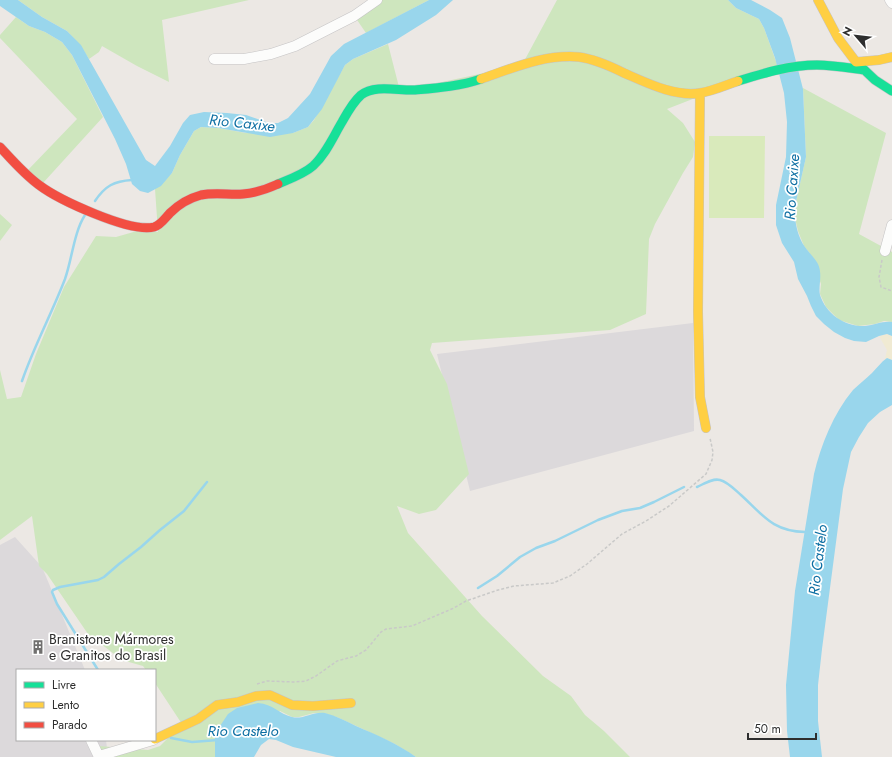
<svg xmlns="http://www.w3.org/2000/svg" width="892" height="757" font-family="Jost,sans-serif">
<rect width="100%" height="100%" fill="#ece8e4"/>
<path fill="#dcd9db" d="M 693,323 L 694,431 L 470,491 L 437,354 Z
M 15,537 L 42,567 L 85,670 L 17,670 L 17,740 L 106,740 L 108,757 L 0,757 L 0,545 Z"/>
<path fill="#cee6be" d="M 18,0 L 249,0 L 162,20 L 169,82 L 137,66 L 102,46 L 99,52 L 89,59 L 80,45 L 67,31 L 42,17 Z
M 381,0 L 429,0 L 366,33 L 355,17 Z
M 557,0 L 728,0 L 736,8 L 759,19 L 764,28 L 778,67 L 770,69 L 667,109 L 683,123 L 695,142 L 693,157 L 683,173 L 655,224 L 649,239 L 646,314 L 610,330 L 432,343 L 430,350 L 447,384 L 469,474 L 436,510 L 419,514 L 397,506 L 408,533 L 482,616 L 543,676 L 571,696 L 585,715 L 604,731 L 630,757 L 416,757 L 395,744 L 339,718 L 324,713 L 314,713 L 299,717 L 292,717 L 280,711 L 215,756 L 215,757 L 100,757 L 99,746 L 148,750 L 160,746 L 182,724 L 155,683 L 155,670 L 146,670 L 143,666 L 122,660 L 88,634 L 47,574 L 39,566 L 32,516 L 0,540 L 0,370 L 7,399 L 21,397 L 36,354 L 64,287 L 96,236 L 116,237 L 137,231 L 158,232 L 155,189 L 172,173 L 180,155 L 194,131 L 201,127 L 218,128 L 246,133 L 293,133 L 308,127 L 314,120 L 345,65 L 353,59 L 388,44 L 400,91 L 522,65 Z
M 16,17 L 29,26 L 45,32 L 62,42 L 72,55 L 103,117 L 43,183 L 27,171 L 77,119 L 0,38 L 0,35 Z
M 803,88 L 886,133 L 859,234 L 892,252 L 892,322 L 884,321 L 875,324 L 858,326 L 839,320 L 826,307 L 820,294 L 821,284 L 811,255 L 804,246 L 798,231 L 794,214 L 795,206 L 806,157 Z
M 0,214 L 12,225 L 0,241 Z"/>
<path fill="#f0ead3" d="M 887,334 L 892,336 L 892,360 L 887,358 L 885,359 L 887,350 L 879,336 Z"/>
<path fill="#d9eabb" d="M 709,136 L 765,136 L 764,218 L 709,218 Z"/>
<path fill="#99d6ec" d="M 0,0 L 18,0 L 42,17 L 67,31 L 81,45 L 146,160 L 155,166 L 170,146 L 183,123 L 190,115 L 204,112 L 227,113 L 246,115 L 269,123 L 278,123 L 288,118 L 310,94 L 331,56 L 344,44 L 429,0 L 453,0 L 436,15 L 396,40 L 353,59 L 345,65 L 322,109 L 308,127 L 293,133 L 270,137 L 218,128 L 201,127 L 194,131 L 180,155 L 172,173 L 161,186 L 148,193 L 140,191 L 132,184 L 126,164 L 115,139 L 72,55 L 62,42 L 45,32 L 29,26 L 0,6 Z
M 728,0 L 751,0 L 770,10 L 782,18 L 790,38 L 803,89 L 806,157 L 795,206 C 794,219 797,236 805,247 C 809,253 815,258 818,264 C 823,275 818,286 820,295 C 826,314 845,327 865,326 C 875,325 882,321 892,322 L 892,336 L 887,334 L 879,336 L 866,342 L 854,341 L 845,338 L 834,332 L 824,324 L 816,316 L 811,306 L 807,296 L 798,279 L 794,262 L 782,243 L 776,225 L 776,205 L 786,157 L 787,122 L 784,93 L 775,58 L 764,28 L 759,19 L 736,8 Z
M 887,358 L 892,360 L 892,405 L 880,412 L 868,423 L 859,437 L 851,452 L 843,489 L 822,649 L 818,685 L 818,721 L 822,757 L 790,757 L 787,731 L 786,685 L 795,591 L 814,474 C 821,445 833,414 853,390 C 859,384 866,379 872,373 C 877,368 881,362 887,358 Z
M 258,703 C 273,704 279,714 292,717 C 303,720 313,711 325,713 C 336,716 346,721 356,726 C 377,735 398,744 416,757 L 336,757 L 293,747 L 276,740 L 269,739 L 261,745 L 254,757 L 215,757 L 215,737 L 218,729 L 228,714 L 237,708 Z"/>
<g fill="none" stroke-linecap="round" stroke-linejoin="round">
<path stroke="#99d6ec" stroke-width="2.5" d="M 95,201 C 105,186 114,181 132,180
M 22,381 C 34,346 52,313 65,279 C 72,259 74,232 85,215
M 697,487 C 704,484 712,478 720,480 C 728,482 735,490 741,495 C 763,515 772,531 805,532
M 478,588 L 497,576 L 520,557 L 536,548 L 555,541 L 598,520 L 622,511 L 640,508 L 654,502 L 684,487
M 98,670 L 57,604 L 52,592 L 53,590 L 60,587 L 98,580 L 104,577 L 119,564 L 141,547 L 160,530 L 184,511 L 207,482
M 171,738 L 192,742 L 218,740"/>
<defs>
<path id="street" d="M 890,0 L 892,3
M 214,59 L 244,59 L 271,54 L 295,46 L 354,16 L 377,0
M 885,251 L 892,225
M 91,740 L 99,757
M 99,756 L 153,740"/>
<path id="fast" d="M 857,63 L 875,80 L 892,91
M 738,81 C 764,73 790,65 817,65 C 833,65 849,68 864,70
M 278,184 C 290,179 304,174 313,166 C 326,154 333,137 342,122 C 347,113 353,102 361,95 C 375,84 399,91 415,90 C 437,88 461,86 481,79"/>
<path id="slow" d="M 818,0 L 838,38 L 856,62 L 879,60 L 892,57
M 481,79 C 513,68 545,54 579,57 C 595,59 610,66 624,73 C 647,83 675,97 700,93 C 713,91 726,85 738,81
M 700,93 L 698,312 L 700,397 L 706,428
M 155,739 L 198,719 L 217,705 L 238,702 L 256,696 L 270,695 L 292,705 L 313,706 L 351,703"/>
<path id="jam" d="M 0,147 C 12,160 24,174 39,185 C 59,200 130,233 154,227 C 161,225 165,218 170,213 C 178,205 190,198 201,195 C 215,192 229,195 243,194 C 256,193 267,189 278,184"/>
</defs>
<use href="#street" stroke="#c5c4c5" stroke-width="11"/>
<use href="#fast" stroke="#c5c4c5" stroke-width="10"/>
<use href="#slow" stroke="#c5c4c5" stroke-width="10"/>
<use href="#jam" stroke="#c5c4c5" stroke-width="10"/>
<path stroke="#c9c9c8" stroke-width="1.5" stroke-dasharray="3 2" stroke-linecap="butt" d="M 882,260 L 879,277 L 881,287 L 892,291
M 257,684 L 267,681 L 295,682 L 306,681 L 316,676 L 337,661 L 356,656 L 366,650 L 381,632 L 386,629 L 412,626 L 454,608 L 466,601 L 498,590 L 514,586 L 553,583 L 570,576 L 587,564 L 622,534 L 646,521 L 669,506 L 706,474 L 712,460 L 713,452 L 710,438"/>
<use href="#street" stroke="#fcfcfb" stroke-width="10"/>
<use href="#fast" stroke="#16e098" stroke-width="9"/>
<use href="#slow" stroke="#ffcf43" stroke-width="9"/>
<use href="#jam" stroke="#f24e42" stroke-width="9"/>
</g>
<defs>
<symbol id="building-bare" viewBox="-9 -9 18 18"><path d="M-4-6H4V6H1V3H-1V6H-4ZM-2.5-4.3h1.7v1.8h-1.7ZM.8-4.3h1.7v1.8H.8ZM-2.5-1h1.7V.8h-1.7ZM.8-1h1.7V.8H.8Z" fill="#706f6e" stroke="#fff" stroke-width="2.5" paint-order="stroke"/></symbol>
</defs>
<g fill-rule="evenodd">
<use href="#building-bare" x="28" y="637" width="20" height="20"/>
</g>
<g text-anchor="middle" stroke-width="3.5" stroke-linejoin="round" paint-order="stroke">
<g font-size="14" fill="#2e2e2e" stroke="#fff" text-anchor="start">
<text x="49" y="644">Branistone Mármores<tspan x="49" dy="16">e Granitos do Brasil</tspan></text>
</g>
<g font-size="15" font-style="italic" fill="#0d6fa3" stroke="#fff">
<text transform="translate(242 123) rotate(6)" y="5">Rio Caxixe</text>
<text transform="translate(792 187) rotate(-86)" y="5">Rio Caxixe</text>
<text transform="translate(818 560) rotate(-83)" y="5">Rio Castelo</text>
<text x="243" y="736">Rio Castelo</text>
</g>
</g>
<rect x="16" y="669" width="140" height="72" fill="#ffffff" stroke="#ababab"/>
<rect x="24" y="682" width="20" height="6" fill="#16e098" stroke="#ababab"/>
<text x="52" y="689" font-size="12" fill="#2e2e2e">Livre</text>
<rect x="24" y="702" width="20" height="6" fill="#ffcf43" stroke="#ababab"/>
<text x="52" y="709" font-size="12" fill="#2e2e2e">Lento</text>
<rect x="24" y="722" width="20" height="6" fill="#f24e42" stroke="#ababab"/>
<text x="52" y="729" font-size="12" fill="#2e2e2e">Parado</text>
<g transform="translate(856 36) rotate(298)" stroke="#ffffff" stroke-width="3" paint-order="stroke">
<path d="M0-3L7 15L0 10L-7 15Z" fill="#2e2e2e"/>
<text y="-6" font-size="11" font-weight="bold" text-anchor="middle" fill="#2e2e2e">N</text>
</g>
<path d="M748 733v6h68v-6" fill="none" stroke="#2e2e2e" stroke-width="2"/>
<text x="754" y="733" font-size="12" fill="#2e2e2e" stroke="#ffffff" stroke-width="3" paint-order="stroke">50 m</text>
</svg>
